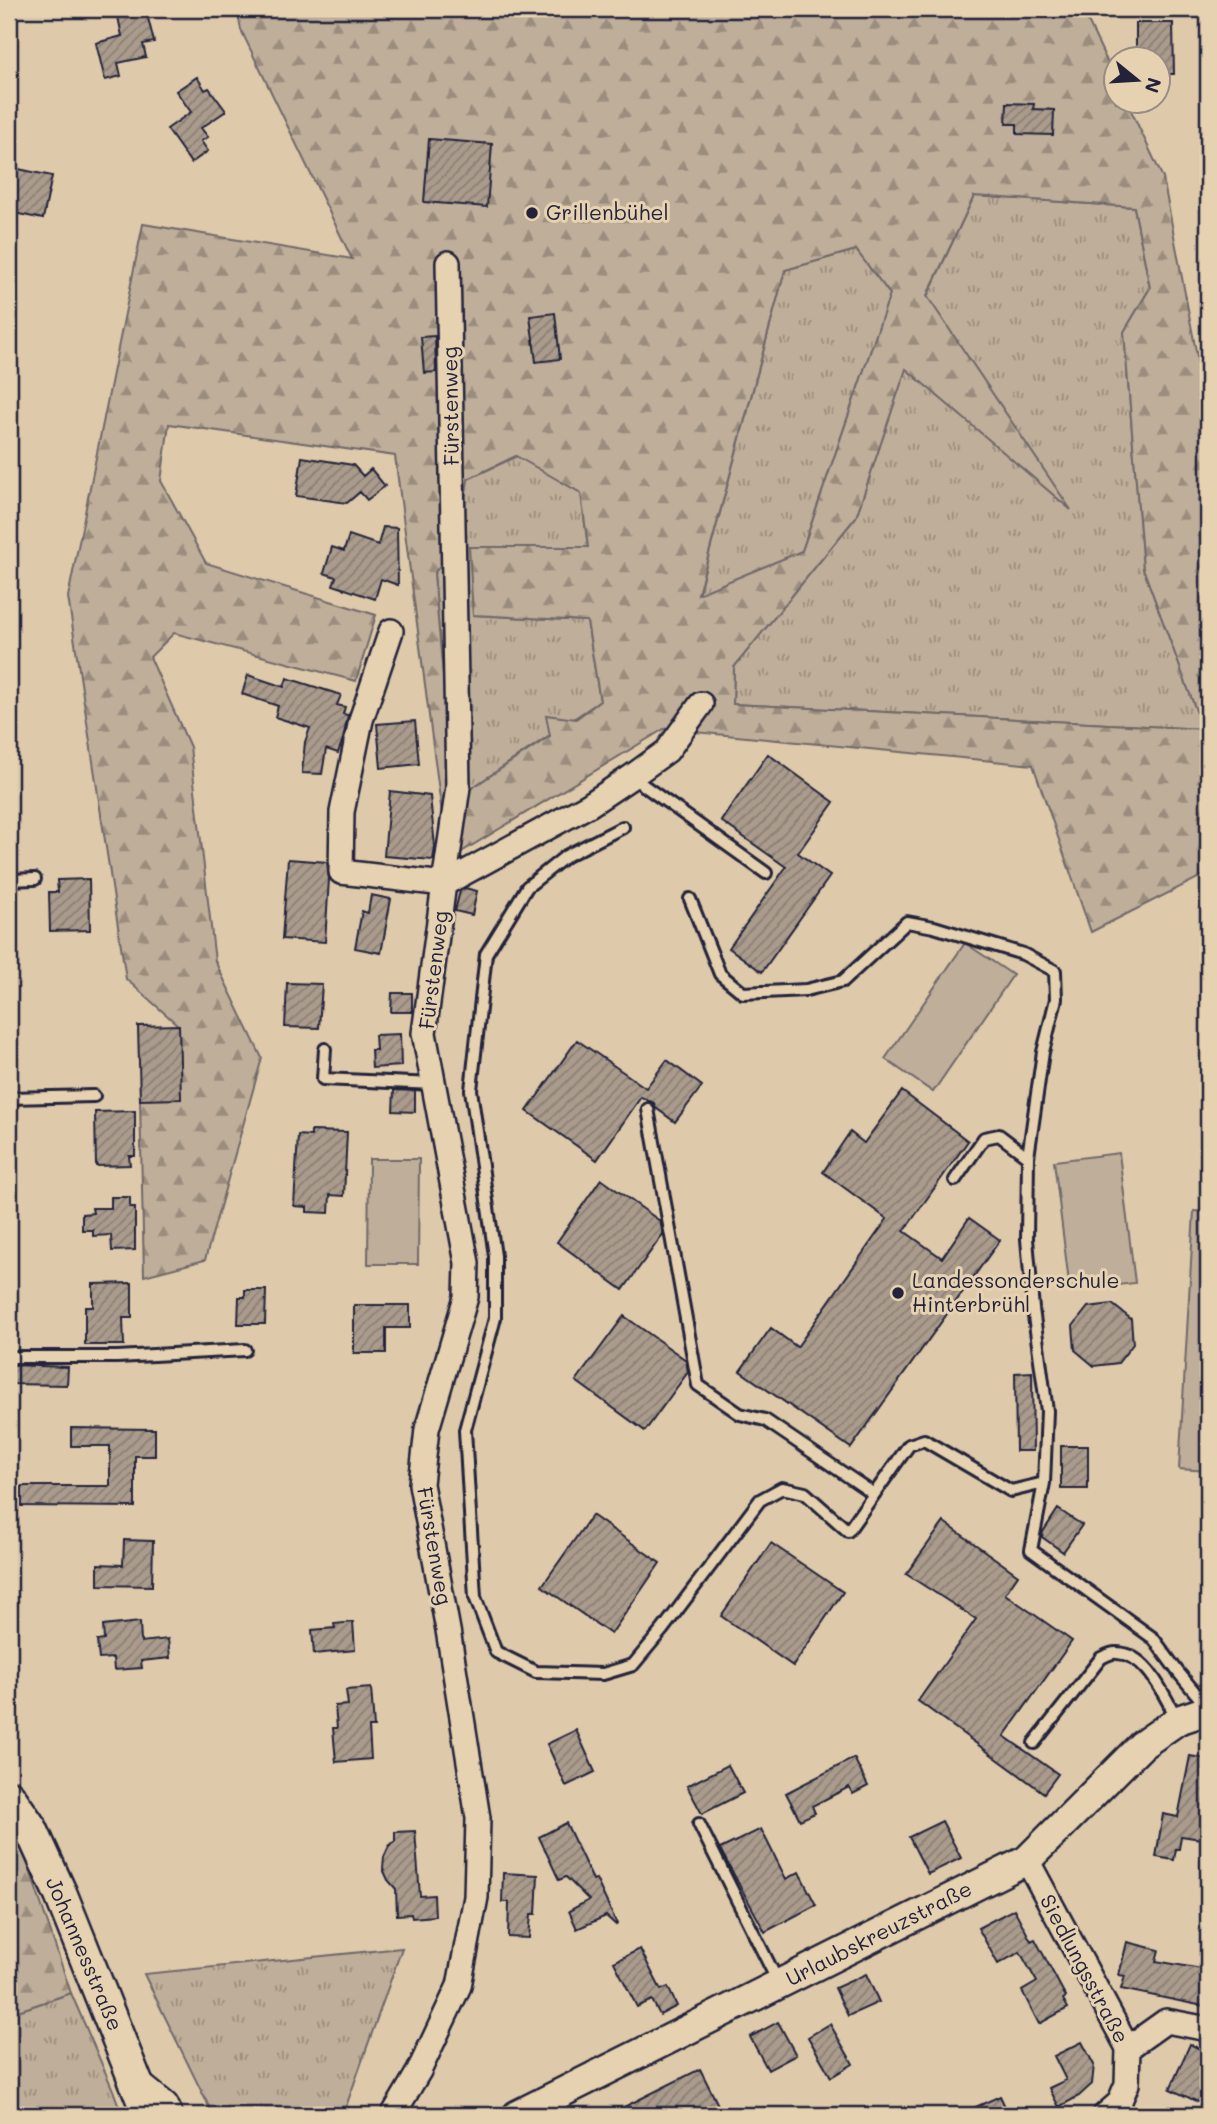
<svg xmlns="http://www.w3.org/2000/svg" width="1217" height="2124" font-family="Mali,sans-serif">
<defs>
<pattern id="grass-tufts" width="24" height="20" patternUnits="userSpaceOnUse" patternTransform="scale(1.75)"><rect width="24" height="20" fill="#bfae99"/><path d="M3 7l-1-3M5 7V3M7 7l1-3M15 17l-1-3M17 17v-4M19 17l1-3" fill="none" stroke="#9b8d7e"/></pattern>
<pattern id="forest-firs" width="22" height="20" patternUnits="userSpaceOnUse" patternTransform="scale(1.75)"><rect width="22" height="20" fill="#bfae99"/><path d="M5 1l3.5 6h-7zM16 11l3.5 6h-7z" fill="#9b8d7e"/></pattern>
<pattern id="building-hatch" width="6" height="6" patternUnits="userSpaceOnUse" patternTransform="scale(1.75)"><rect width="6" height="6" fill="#aa9b8c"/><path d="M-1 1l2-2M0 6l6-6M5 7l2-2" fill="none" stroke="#8a7e74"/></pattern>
</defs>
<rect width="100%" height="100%" fill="#decaab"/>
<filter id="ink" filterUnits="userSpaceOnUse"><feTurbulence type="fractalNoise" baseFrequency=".0143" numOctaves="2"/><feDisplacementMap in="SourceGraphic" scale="14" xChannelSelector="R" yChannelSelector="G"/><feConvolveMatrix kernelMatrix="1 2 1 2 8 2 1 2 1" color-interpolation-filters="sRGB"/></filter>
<g filter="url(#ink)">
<path fill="url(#grass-tufts)" stroke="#70686a" stroke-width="2" d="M 974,196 L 1134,207 L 1150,288 L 1124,332 L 1143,568 L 1203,729 L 733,704 L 734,667 L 856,517 L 906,368 L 1069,508 L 927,297 Z
M 856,250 L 890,294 L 802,551 L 698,595 L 785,270 Z
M 517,456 L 581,493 L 588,547 L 470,547 L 473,615 L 587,621 L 600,701 L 454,800 L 434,574 L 459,536 L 468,479 Z
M 402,1948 L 343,2115 L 213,2115 L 144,1974 Z
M 71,1993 L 113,2090 L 122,2115 L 9,2115 L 9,2014 Z"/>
<path fill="url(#forest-firs)" stroke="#70686a" stroke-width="2" fill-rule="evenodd" d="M 237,9 L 1082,9 L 1115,78 L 1116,102 L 1127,102 L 1163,178 L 1208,414 L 1208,873 L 1091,932 L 1033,765 L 664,729 L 448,860 L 395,456 L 169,424 L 161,481 L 206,563 L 376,615 L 356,681 L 174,633 L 150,657 L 190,747 L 215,961 L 262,1058 L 205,1260 L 144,1276 L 140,1100 L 179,1026 L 126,979 L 68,597 L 143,224 L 352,259 L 241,30 ZM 974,196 L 1134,207 L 1150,288 L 1124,332 L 1143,568 L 1203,729 L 733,704 L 734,667 L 856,517 L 906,369 L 1071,510 L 927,296 ZM 856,250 L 890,294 L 802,551 L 698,594 L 785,270 ZM 516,456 L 581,493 L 588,547 L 469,547 L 473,615 L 587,621 L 600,701 L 576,719 L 546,715 L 550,736 L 454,800 L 434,574 L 459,536 L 468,479 Z
M 9,1830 L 23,1850 L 71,1993 L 9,2014 Z"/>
<path fill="#bfae99" stroke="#70686a" stroke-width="2" d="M 965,943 L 1013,975 L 933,1092 L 885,1059 Z
M 1119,1153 L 1135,1283 L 1070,1291 L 1054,1161 Z
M 369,1159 L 419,1159 L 418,1264 L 368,1264 Z
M 1194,1211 L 1208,1212 L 1208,1471 L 1179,1469 Z"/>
<path fill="url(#building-hatch)" stroke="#22223b" stroke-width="2" d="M 131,9 L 136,9 L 138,16 L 147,14 L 154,42 L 143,44 L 146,57 L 118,63 L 121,76 L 105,80 L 96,43 L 122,36 L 117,12 Z
M 1136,23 L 1173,23 L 1174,74 L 1158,74 L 1158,60 L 1136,60 Z
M 197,77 L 205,90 L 209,88 L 226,111 L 201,128 L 208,137 L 201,141 L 208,151 L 191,163 L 167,129 L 191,112 L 176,91 Z
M 1007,103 L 1034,104 L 1033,109 L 1054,110 L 1053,135 L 1017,134 L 1017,124 L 1006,124 Z
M 429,139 L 492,144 L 487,207 L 424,202 Z
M 9,167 L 52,176 L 43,219 L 9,212 Z
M 555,313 L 560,359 L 536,362 L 530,316 Z
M 435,336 L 436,372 L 424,373 L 421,337 Z
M 302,457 L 353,465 L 363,476 L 371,469 L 385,486 L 367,500 L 360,492 L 347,503 L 296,496 Z
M 383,527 L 397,528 L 398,585 L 381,579 L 375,599 L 333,585 L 336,577 L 324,573 L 332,547 L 344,551 L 349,535 L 378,545 Z
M 248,675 L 284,687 L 287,678 L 341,695 L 337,705 L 345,707 L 343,714 L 348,715 L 343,739 L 338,753 L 326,749 L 322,774 L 302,773 L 305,742 L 310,728 L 275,717 L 278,706 L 242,694 Z
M 415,721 L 419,764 L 381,768 L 377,724 Z
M 768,754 L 834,802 L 798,853 L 830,876 L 762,972 L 729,948 L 786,867 L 721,821 Z
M 390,791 L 430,796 L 435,847 L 433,860 L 384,856 Z
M 288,859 L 327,862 L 329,879 L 325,942 L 282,939 Z
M 89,879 L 90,930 L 50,931 L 49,892 L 58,892 L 57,880 Z
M 465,888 L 477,891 L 472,915 L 455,911 L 460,891 Z
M 371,895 L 391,899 L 381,953 L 355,948 L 362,911 L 368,913 Z
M 287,983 L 322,984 L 319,1028 L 285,1027 Z
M 392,993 L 412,993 L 412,1012 L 391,1012 Z
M 179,1025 L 181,1099 L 140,1100 L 138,1026 Z
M 400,1034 L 401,1066 L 372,1068 L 371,1050 L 376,1050 L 375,1035 Z
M 577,1040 L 646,1088 L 667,1060 L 702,1086 L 675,1122 L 656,1108 L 654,1103 L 641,1097 L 597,1160 L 527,1111 Z
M 394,1090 L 415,1091 L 415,1112 L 393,1111 Z
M 902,1091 L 968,1141 L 904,1231 L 942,1258 L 969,1218 L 1000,1240 L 851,1448 L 740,1371 L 771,1328 L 797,1347 L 887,1219 L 823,1172 L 850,1132 L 864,1143 Z
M 135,1111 L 135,1156 L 129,1156 L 130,1165 L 96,1166 L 95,1112 Z
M 311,1131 L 347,1132 L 344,1196 L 330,1195 L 329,1213 L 307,1212 L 307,1207 L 294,1206 L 298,1135 L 311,1136 Z
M 601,1179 L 660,1221 L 663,1234 L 623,1290 L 557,1242 Z
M 111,1197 L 130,1197 L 130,1207 L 135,1207 L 135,1250 L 112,1251 L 111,1235 L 93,1236 L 93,1230 L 82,1230 L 82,1214 L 93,1213 L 92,1208 L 111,1208 Z
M 132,1283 L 132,1318 L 123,1318 L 124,1345 L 85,1345 L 85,1307 L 93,1307 L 93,1284 Z
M 245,1290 L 266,1290 L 265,1324 L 238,1324 L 239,1297 L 245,1297 Z
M 1112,1304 L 1131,1319 L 1133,1344 L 1118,1363 L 1094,1366 L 1075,1350 L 1073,1326 L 1088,1307 Z
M 354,1305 L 410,1305 L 410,1328 L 386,1328 L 386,1353 L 354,1353 Z
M 624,1316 L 686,1360 L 688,1372 L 645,1431 L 576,1381 Z
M 9,1365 L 68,1367 L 67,1385 L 9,1384 Z
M 1032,1372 L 1033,1451 L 1016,1451 L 1015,1373 Z
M 71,1428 L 155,1429 L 155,1456 L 135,1456 L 135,1507 L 22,1506 L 22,1486 L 110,1486 L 110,1446 L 71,1446 Z
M 1061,1446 L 1088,1446 L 1088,1489 L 1061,1489 Z
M 1058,1509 L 1082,1525 L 1063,1552 L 1042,1537 L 1043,1532 Z
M 592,1515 L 660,1563 L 611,1634 L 542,1586 Z
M 944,1522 L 1018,1575 L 1005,1594 L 1072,1641 L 1004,1736 L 1058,1774 L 1044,1793 L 918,1701 L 976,1619 L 906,1574 Z
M 124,1540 L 153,1541 L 152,1586 L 98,1585 L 98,1564 L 123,1565 Z
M 771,1543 L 843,1592 L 793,1666 L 721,1616 Z
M 140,1622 L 141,1642 L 168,1639 L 170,1658 L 141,1661 L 142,1668 L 114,1670 L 113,1658 L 99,1659 L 97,1641 L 104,1640 L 103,1626 Z
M 353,1622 L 355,1650 L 314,1654 L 312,1630 L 335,1628 L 334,1624 Z
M 371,1688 L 374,1727 L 369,1727 L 371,1759 L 336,1762 L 333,1728 L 337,1728 L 335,1706 L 348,1705 L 346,1690 Z
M 576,1730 L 595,1772 L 566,1786 L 547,1744 Z
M 1190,1756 L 1208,1759 L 1208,1840 L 1181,1836 L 1179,1849 L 1176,1849 L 1174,1860 L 1156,1857 L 1163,1814 L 1178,1817 Z
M 854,1758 L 868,1786 L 853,1794 L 849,1787 L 812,1806 L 815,1813 L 800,1820 L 786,1793 Z
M 728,1765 L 743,1793 L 702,1814 L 687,1786 Z
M 942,1821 L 961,1858 L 928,1874 L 909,1837 Z
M 566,1823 L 593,1880 L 596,1879 L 617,1924 L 616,1925 L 606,1916 L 577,1929 L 569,1911 L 589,1900 L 566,1877 L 559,1880 L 539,1837 Z
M 761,1829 L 786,1879 L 799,1872 L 816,1905 L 765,1932 L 720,1849 Z
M 415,1831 L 420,1896 L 434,1895 L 435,1916 L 412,1918 L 411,1914 L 397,1915 L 396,1889 L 388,1880 L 383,1869 L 384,1857 L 389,1846 L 395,1841 L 395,1832 Z
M 503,1873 L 538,1875 L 536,1914 L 531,1914 L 529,1938 L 508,1937 L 509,1902 L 502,1902 Z
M 1014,1909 L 1031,1941 L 1035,1939 L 1066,1997 L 1063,1999 L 1068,2008 L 1039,2024 L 1022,1991 L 1037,1982 L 1020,1952 L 998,1964 L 978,1928 Z
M 1127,1942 L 1159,1950 L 1156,1961 L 1208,1970 L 1208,2007 L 1121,1989 L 1125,1976 L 1119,1975 Z
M 640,1949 L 661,1990 L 668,1987 L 677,2006 L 660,2015 L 652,2000 L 637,2007 L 614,1962 Z
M 866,1974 L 879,2002 L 848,2016 L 835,1988 Z
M 778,2022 L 796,2055 L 768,2070 L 750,2037 Z
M 830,2024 L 853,2064 L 831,2077 L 808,2037 Z
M 1082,2042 L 1094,2065 L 1092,2084 L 1079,2096 L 1059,2107 L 1049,2088 L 1066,2080 L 1054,2056 Z
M 1190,2044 L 1208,2053 L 1208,2084 L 1200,2103 L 1170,2089 Z
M 700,2069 L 723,2115 L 608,2115 Z
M 1000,2096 L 1009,2115 L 958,2115 Z"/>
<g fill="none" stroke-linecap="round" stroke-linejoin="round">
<defs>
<path id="service" d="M 632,777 L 766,873
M 623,827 L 566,856 L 527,887 L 486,954 L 471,1090 L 495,1256 L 495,1318 L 465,1430 L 475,1597 L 496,1652 L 536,1672 L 603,1674 L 633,1665 L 663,1629 L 760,1500 L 782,1488 L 805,1493 L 848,1531 L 909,1445 L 924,1440 L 1011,1491 L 1044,1483 L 1031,1550 L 1153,1638 L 1178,1672 L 1208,1708
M 9,880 L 35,879
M 690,899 L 720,974 L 743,993 L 806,990 L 843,981 L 907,922 L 934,927 L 1023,954 L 1055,971 L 1056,999 L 1043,1052 L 1028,1157 L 1027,1239 L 1033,1309 L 1047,1411 L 1044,1483
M 325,1049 L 323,1079 L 434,1084
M 9,1098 L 94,1096
M 648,1109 L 698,1385 L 740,1414 L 765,1420 L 874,1494
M 955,1180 L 984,1138 L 999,1135 L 1028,1157
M 9,1357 L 117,1357 L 245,1350
M 1034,1743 L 1101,1658 C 1105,1656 1112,1652 1117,1653 C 1148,1654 1164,1697 1178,1720
M 699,1824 L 779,1984"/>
<path id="minor" d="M 391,631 L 361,720 L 342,812 L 341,872 L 444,884 L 458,787 L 448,263
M 1027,1860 L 1128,2048 L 1127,2084 L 1119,2103 L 1105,2115
M 1128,2048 L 1166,2021 L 1208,2029
M 393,2115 L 419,2071 L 459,1986 L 476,1897 L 478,1818 L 448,1630 L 421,1484 L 427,1429 L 466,1297 L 467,1263 L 424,1033 L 444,884 L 589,805 L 631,777 L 667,751 L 701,704"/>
<path id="tertiary" d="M 138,2085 L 164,2106 L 168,2115
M 517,2115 L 1027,1860 L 1142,1745 L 1178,1720 L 1208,1710"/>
<path id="secondary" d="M 9,1797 L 31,1829 L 61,1895 L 149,2115"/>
</defs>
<use href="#service" stroke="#22223b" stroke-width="16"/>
<use href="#minor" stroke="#22223b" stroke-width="28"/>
<use href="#tertiary" stroke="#22223b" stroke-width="33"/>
<use href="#secondary" stroke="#22223b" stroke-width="37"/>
<use href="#service" stroke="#e6d1b0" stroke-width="10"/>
<use href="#minor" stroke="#e6d1b0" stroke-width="23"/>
<use href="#tertiary" stroke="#e6d1b0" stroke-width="28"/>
<use href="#secondary" stroke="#e6d1b0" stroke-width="32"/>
</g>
</g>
<g fill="#22223b" stroke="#e6d1b0" stroke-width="2.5">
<circle cx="532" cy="213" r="7"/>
<circle cx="898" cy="1293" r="7"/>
</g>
<g text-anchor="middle" stroke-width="6" stroke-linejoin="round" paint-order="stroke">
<g font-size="21" fill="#22223b" stroke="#e6d1b0" text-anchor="start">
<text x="546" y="220">Grillenbühel</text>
<text x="912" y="1288">Landessonderschule<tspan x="912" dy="24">Hinterbrühl</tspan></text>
</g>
<g font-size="21" fill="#22223b" stroke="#e6d1b0">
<text transform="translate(451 406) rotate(-91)" y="7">Fürstenweg</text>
<text transform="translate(434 970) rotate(-83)" y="7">Fürstenweg</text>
<text transform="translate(434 1546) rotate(80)" y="7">Fürstenweg</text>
<text transform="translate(879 1934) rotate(-27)" y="7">Urlaubskreuzstraße</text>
<text transform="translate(84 1954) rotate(67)" y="7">Johannesstraße</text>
<text transform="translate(1084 1969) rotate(62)" y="7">Siedlungsstraße</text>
</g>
</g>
<rect width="1217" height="2124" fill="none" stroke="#e6d1b0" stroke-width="35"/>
<rect x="18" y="18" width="1182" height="2089" fill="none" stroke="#22223b" stroke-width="2.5" filter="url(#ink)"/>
<g transform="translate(1137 80) rotate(108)"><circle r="33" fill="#e6d1b0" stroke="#988b81" stroke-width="2"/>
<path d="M0-5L12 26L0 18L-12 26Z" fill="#22223b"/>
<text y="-10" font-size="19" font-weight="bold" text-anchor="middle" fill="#22223b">N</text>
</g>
</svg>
